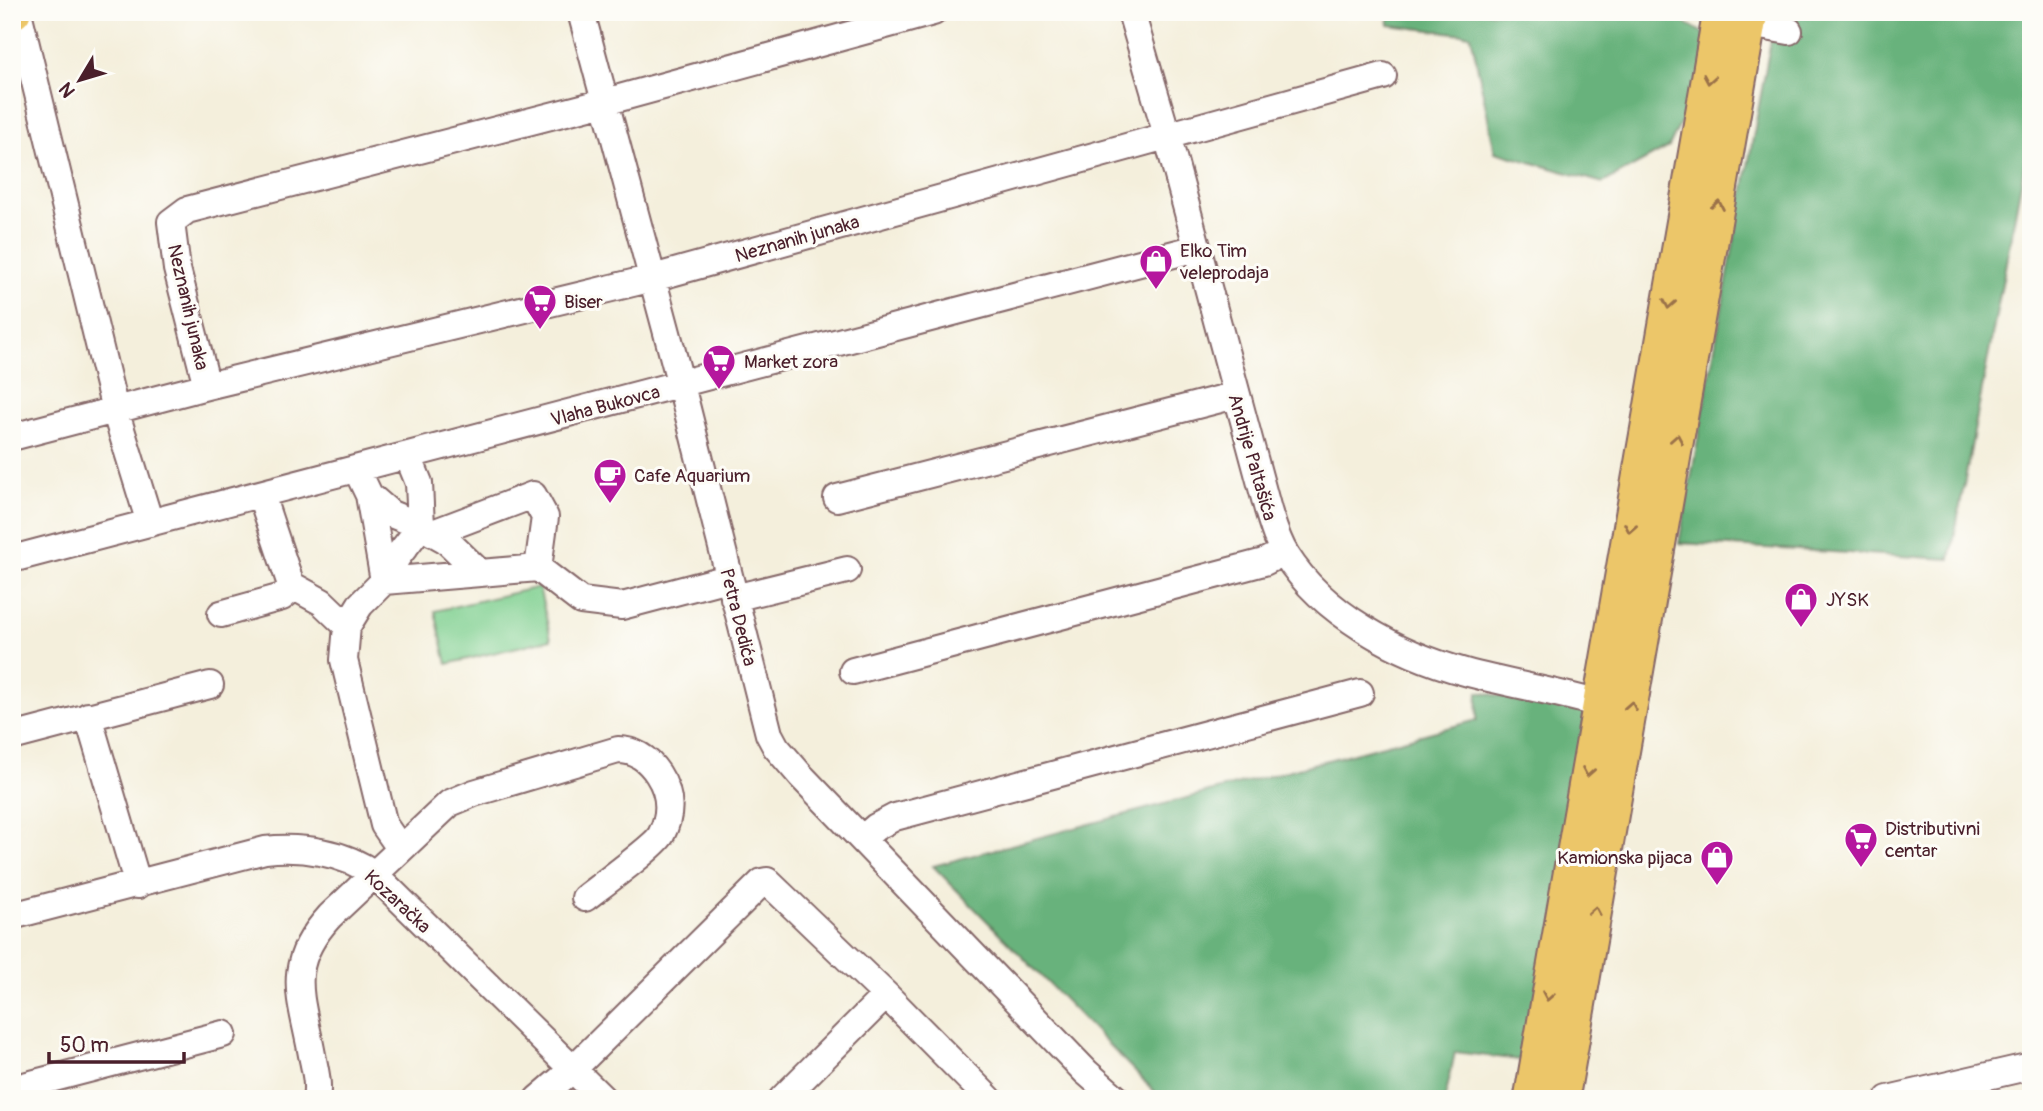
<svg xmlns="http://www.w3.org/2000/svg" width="2043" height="1111" font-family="Pangolin,sans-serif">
<rect width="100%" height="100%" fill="#fdfcf7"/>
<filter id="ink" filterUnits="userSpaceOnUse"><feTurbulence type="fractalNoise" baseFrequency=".0143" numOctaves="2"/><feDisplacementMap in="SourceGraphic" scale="14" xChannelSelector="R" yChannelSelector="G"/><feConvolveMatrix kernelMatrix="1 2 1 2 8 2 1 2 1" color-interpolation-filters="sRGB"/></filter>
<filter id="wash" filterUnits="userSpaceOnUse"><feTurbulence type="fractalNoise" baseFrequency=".00686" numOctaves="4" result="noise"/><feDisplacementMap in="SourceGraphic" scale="28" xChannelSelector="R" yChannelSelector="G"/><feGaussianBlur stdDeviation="1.57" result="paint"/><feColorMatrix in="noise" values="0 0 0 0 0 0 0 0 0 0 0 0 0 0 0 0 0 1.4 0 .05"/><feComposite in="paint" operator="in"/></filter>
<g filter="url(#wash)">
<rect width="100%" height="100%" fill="#f4efdc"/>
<path fill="#80d091" stroke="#65785e" stroke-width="2" d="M 539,587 L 551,639 L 447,664 L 435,611 Z"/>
<path fill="#68b27b" stroke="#596853" stroke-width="2" d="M 1388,12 L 1684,12 L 1684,22 L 1705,34 L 1701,80 L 1669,147 L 1603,183 L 1495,152 L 1471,35 L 1389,25 Z
M 1776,12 L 2031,12 L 2031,130 L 1950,559 L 1679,543 Z
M 1478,692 L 1595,713 L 1544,1063 L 1455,1052 L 1445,1099 L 1176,1099 L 1159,1096 L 933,866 L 1477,720 Z"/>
</g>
<g filter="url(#ink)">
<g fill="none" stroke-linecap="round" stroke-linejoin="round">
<defs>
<path id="minor" d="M 18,12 L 115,410 L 150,523
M 581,12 L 681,385 L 769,734 L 776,747 L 801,776 L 1086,1072 L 1117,1099
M 1131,12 L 1167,135 L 1268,510 C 1273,526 1277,541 1286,555 C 1323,614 1398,654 1465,672 C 1509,684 1555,691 1599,704
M 1749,24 L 1789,31
M 207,386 L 177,269 L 171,222 L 187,210 L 605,102 L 933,12
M 12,437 L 207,386 L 653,278 L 1383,76
M 357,470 L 369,495 L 391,514 L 421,526 L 446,540 L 480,573 L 538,568 L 581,601 L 622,606 L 728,578
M 369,495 L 384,581 L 480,573
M 837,498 L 1236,395
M 433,533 L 533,495 L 545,517 L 538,568
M 12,559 L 1197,248
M 291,585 L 322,602 L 347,626
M 734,598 L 847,570
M 221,614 L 282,597 L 288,592 L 291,585 L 261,495
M 853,671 L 1264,562 L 1284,552
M 88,716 L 138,885
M 12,737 L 210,685
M 862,839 L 876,827 L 895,817 L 1360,693
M 400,848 L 384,825 L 344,660 L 347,626 L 360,605 L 384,581 L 397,557 L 421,526 L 419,483 L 408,456
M 12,916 L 265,850 C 301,846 344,852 374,874 L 603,1099
M 12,1089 L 223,1034
M 316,1099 C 319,1084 315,1070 312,1055 C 301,995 284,966 330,916 L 450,803 L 474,793 L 618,750 C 636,750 648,759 658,774 C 671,794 672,814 661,835 C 655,846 599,887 585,898
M 538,1099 L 573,1069 L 762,882 L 767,881 L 886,995 L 989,1099
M 782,1099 L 886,995
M 1888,1099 L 2031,1066"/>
<path id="major" d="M 12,13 L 14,12
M 1531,1099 L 1720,12
M 1562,1099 L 1751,12"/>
</defs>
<use href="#minor" stroke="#866869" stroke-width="30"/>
<use href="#major" stroke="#866869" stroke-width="37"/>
<use href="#minor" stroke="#fff" stroke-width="26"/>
<use href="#major" stroke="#ecc669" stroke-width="33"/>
</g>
<defs><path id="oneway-chevron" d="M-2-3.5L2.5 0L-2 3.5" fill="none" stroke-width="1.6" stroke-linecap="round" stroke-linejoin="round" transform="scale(1.75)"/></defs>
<g stroke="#9b724a">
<use href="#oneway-chevron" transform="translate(1709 79) rotate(100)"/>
<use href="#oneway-chevron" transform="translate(1718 205) rotate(-80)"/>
<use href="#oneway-chevron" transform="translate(1669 304) rotate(100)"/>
<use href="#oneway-chevron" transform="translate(1677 439) rotate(-80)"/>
<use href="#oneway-chevron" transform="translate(1630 528) rotate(100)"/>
<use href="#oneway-chevron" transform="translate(1631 706) rotate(-80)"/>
<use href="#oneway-chevron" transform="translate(1588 772) rotate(100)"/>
<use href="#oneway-chevron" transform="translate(1595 911) rotate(-80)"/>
<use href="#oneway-chevron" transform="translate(1548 996) rotate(100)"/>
</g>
</g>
<defs>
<symbol id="shop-pin" viewBox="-11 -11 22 30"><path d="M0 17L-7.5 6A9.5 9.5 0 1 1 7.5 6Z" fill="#b5179e" stroke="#fdfcf7"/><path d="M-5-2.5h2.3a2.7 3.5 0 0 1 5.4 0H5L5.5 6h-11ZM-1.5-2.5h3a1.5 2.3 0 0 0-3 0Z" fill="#fff"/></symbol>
<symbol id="supermarket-pin" viewBox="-11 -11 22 30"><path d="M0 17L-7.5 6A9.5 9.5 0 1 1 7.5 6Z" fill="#b5179e" stroke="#fdfcf7"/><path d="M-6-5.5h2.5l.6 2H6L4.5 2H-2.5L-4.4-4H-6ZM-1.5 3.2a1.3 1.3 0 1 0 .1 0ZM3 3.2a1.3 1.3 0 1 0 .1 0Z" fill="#fff"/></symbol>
<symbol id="cafe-pin" viewBox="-11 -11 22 30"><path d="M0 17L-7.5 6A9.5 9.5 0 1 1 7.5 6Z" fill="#b5179e" stroke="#fdfcf7"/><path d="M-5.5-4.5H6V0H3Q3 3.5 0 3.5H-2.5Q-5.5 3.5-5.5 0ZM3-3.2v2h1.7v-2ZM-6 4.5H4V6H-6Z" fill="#fff"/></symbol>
</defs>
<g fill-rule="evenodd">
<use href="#shop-pin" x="1137" y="242" width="38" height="52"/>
<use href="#supermarket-pin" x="521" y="282" width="38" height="52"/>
<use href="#supermarket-pin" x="700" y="342" width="38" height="52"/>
<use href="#cafe-pin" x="591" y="456" width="38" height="52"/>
<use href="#shop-pin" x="1782" y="580" width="38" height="52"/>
<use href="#supermarket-pin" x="1842" y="820" width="38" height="52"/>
<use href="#shop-pin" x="1698" y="838" width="38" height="52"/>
</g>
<g text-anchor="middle" stroke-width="6" stroke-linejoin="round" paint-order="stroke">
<g font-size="19" fill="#4a1f2b" stroke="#fdfcf7">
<text transform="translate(797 238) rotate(-16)" y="7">Neznanih junaka</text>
<text transform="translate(189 307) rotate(77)" y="7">Neznanih junaka</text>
<text transform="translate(605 405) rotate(-15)" y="7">Vlaha Bukovca</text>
<text transform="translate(1253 457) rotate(74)" y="7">Andrije Paltašića</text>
<text transform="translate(739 617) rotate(76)" y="7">Petra Dedića</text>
<text transform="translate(398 901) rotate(43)" y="7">Kozaračka</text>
</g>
<g font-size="19" fill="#4a1f2b" stroke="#fdfcf7" text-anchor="start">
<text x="1180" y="257">Elko Tim<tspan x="1180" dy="22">veleprodaja</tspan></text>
<text x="564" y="308">Biser</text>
<text x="744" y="368">Market zora</text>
<text x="634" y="482">Cafe Aquarium</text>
<text x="1826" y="606">JYSK</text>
<text x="1885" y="835">Distributivni<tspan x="1885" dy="22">centar</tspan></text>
<text x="1692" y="864" text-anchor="end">Kamionska pijaca</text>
</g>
</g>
<rect width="2043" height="1111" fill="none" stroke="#fdfcf7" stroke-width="42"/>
<g transform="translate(80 80) rotate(232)" stroke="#fdfcf7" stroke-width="5" paint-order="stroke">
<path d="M0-5L12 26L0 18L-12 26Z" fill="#4a1f2b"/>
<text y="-10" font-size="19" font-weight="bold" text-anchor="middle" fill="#4a1f2b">N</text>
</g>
<path d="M49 1052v10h135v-10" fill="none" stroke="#4a1f2b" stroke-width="3.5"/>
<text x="60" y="1052" font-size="21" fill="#4a1f2b" stroke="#fdfcf7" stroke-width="5" paint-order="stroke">50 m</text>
</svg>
